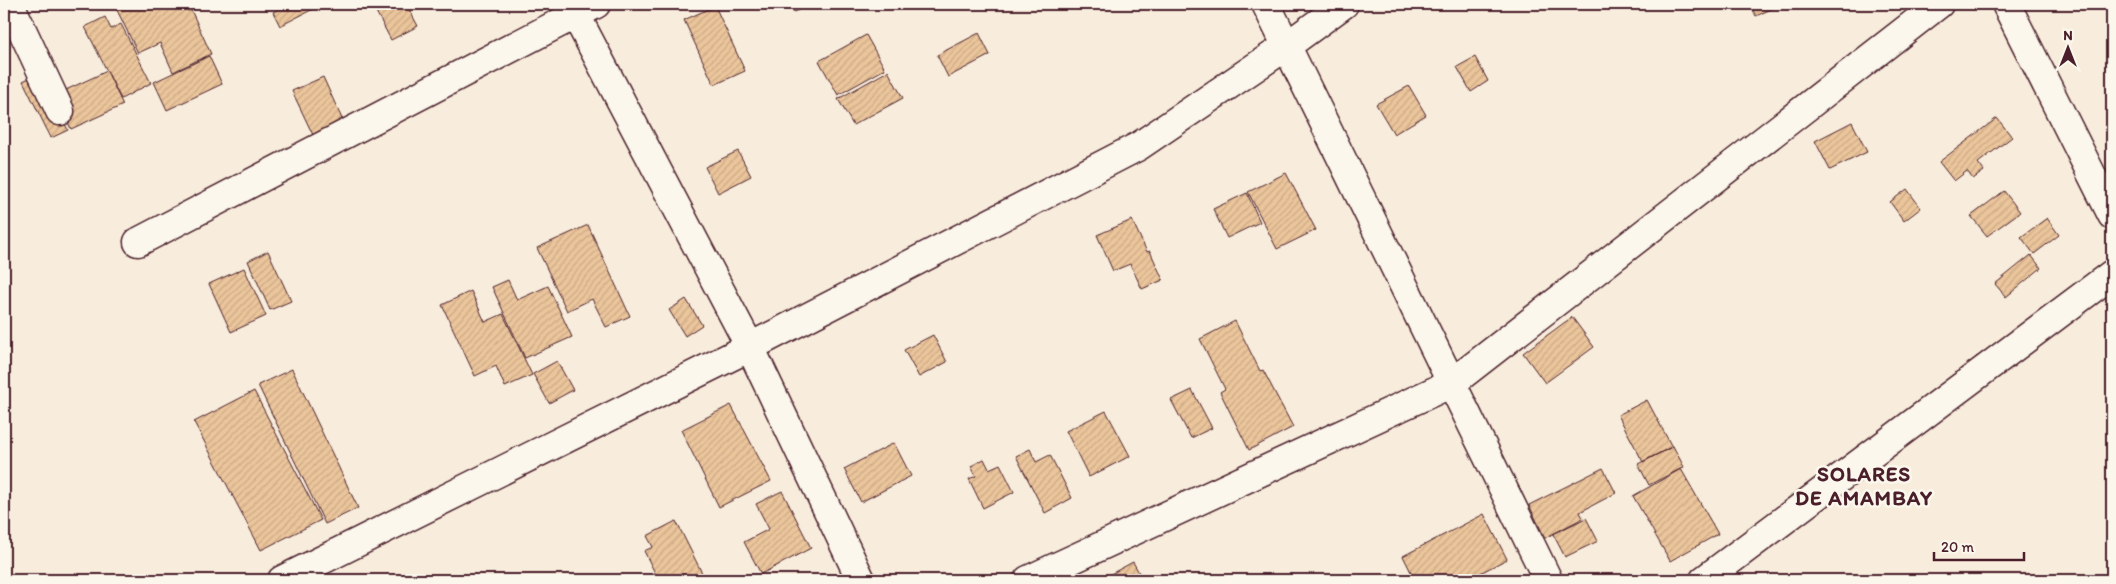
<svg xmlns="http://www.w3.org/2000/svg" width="2116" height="584" font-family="Itim,sans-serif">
<defs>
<pattern id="building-hatch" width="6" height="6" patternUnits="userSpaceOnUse" patternTransform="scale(1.25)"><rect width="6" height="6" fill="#ebc59b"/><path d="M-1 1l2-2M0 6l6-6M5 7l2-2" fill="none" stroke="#cba986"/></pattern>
</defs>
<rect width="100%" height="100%" fill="#f8eddc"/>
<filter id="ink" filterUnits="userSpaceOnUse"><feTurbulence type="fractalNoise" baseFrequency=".02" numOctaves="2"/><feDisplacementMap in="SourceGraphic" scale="10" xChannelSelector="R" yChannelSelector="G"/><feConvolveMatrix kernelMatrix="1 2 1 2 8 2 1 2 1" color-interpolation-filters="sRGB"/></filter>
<g filter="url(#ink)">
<path fill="url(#building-hatch)" stroke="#4a1f2b" d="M 114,4 L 184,4 L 188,11 L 191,10 L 211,54 L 173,72 L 160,43 L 138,53 Z
M 289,4 L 312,4 L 315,8 L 280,26 L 273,12 Z
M 372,4 L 406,4 L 418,26 L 391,40 Z
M 790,4 L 812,4 L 794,12 Z
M 1750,4 L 1782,4 L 1756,16 Z
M 715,6 L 745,71 L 714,85 L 684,20 Z
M 105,17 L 111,29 L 121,24 L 151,83 L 121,99 L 85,27 Z
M 979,33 L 990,55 L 948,77 L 937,55 Z
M 866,35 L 885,69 L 838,95 L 819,61 Z
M 209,56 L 222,84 L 167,110 L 154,82 Z
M 1475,57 L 1488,81 L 1471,92 L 1457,67 Z
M 107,71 L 123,105 L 71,129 L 55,95 Z
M 888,71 L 903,98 L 853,125 L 838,99 Z
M 40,73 L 68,130 L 51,138 L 23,81 Z
M 323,77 L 343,121 L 313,135 L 292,91 Z
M 1409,86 L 1426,115 L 1394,134 L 1376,104 Z
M 1997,118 L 2012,137 L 1978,163 L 1984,171 L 1973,179 L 1967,171 L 1954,181 L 1939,162 Z
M 1852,122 L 1867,152 L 1830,170 L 1815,141 Z
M 738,151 L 751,176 L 718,193 L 705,167 Z
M 1286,173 L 1316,230 L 1277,249 L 1248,192 Z
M 1907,189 L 1921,208 L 1904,221 L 1890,202 Z
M 2004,191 L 2020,212 L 1987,236 L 1971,216 Z
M 1247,193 L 1260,222 L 1227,238 L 1213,209 Z
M 2047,218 L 2059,235 L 2034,254 L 2021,237 Z
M 1132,220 L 1147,252 L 1150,251 L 1163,280 L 1142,289 L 1130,264 L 1113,271 L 1097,235 Z
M 588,225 L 630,316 L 606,327 L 592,299 L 567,311 L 537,248 Z
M 268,251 L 291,301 L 270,310 L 248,261 Z
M 2031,255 L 2041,268 L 2006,297 L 1995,284 Z
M 244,268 L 266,316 L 231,332 L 209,284 Z
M 508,280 L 517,300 L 548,286 L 572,337 L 525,358 L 492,287 Z
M 471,291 L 485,322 L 503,314 L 532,375 L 505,387 L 496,366 L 475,376 L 442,305 Z
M 686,299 L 702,325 L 685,336 L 669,310 Z
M 1572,317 L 1594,347 L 1545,383 L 1523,353 Z
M 1235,321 L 1260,371 L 1263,370 L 1293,427 L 1249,450 L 1220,392 L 1225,389 L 1200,339 Z
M 933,335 L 947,362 L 919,377 L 904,350 Z
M 557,361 L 573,390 L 549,403 L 533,374 Z
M 292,369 L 358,508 L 325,524 L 258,385 Z
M 1192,390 L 1212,428 L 1191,438 L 1171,400 Z
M 254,391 L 321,520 L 261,550 L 194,422 Z
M 1647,400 L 1672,447 L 1643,462 L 1618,415 Z
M 731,405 L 771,481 L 719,507 L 681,430 Z
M 1106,411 L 1130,456 L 1089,477 L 1066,431 Z
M 894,443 L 911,476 L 861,502 L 844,469 Z
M 1673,446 L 1684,467 L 1649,485 L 1638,464 Z
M 1030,449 L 1036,462 L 1050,455 L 1072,498 L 1045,513 L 1016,456 Z
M 984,459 L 989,469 L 1000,464 L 1014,492 L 983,508 L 969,479 L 976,476 L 971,466 Z
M 1603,468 L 1616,493 L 1580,512 L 1583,518 L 1545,538 L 1529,505 Z
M 1681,469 L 1718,534 L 1670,561 L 1633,496 Z
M 782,491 L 811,548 L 761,574 L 744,542 L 769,529 L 756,504 Z
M 1484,514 L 1507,559 L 1467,580 L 1415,580 L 1403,556 Z
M 1586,518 L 1598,541 L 1565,557 L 1553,534 Z
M 676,521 L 702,573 L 689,580 L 669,580 L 666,575 L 658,579 L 644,551 L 653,547 L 647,536 Z
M 1133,562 L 1143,580 L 1106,580 L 1105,577 Z"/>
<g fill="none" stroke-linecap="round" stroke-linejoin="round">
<defs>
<path id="minor" d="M 10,4 L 60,111
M 570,4 L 750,347 L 861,580
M 1266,4 L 1548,580
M 2006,4 L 2112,215
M 138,242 L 596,4
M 282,580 L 750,347 L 1139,146 L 1288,45 L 1344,4
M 1028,580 L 1452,383 L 1939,4
M 1704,580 L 2112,274"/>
</defs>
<use href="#minor" stroke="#4a1f2b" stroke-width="31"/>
<use href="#minor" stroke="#fbf7ec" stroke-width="28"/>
</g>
</g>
<g text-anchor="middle" stroke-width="5" stroke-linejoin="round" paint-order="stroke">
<g font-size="21" font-weight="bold" letter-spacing="1" fill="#4a1f2b" stroke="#fbf7ec">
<text x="1864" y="481">SOLARES<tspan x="1864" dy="24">DE AMAMBAY</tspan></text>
</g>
</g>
<rect width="2116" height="584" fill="none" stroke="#fbf7ec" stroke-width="20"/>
<rect x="10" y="10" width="2096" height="564" fill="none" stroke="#4a1f2b" stroke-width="2" filter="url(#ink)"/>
<g transform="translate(2068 48)" stroke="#fbf7ec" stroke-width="4" paint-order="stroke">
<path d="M0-4L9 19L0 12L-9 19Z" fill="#4a1f2b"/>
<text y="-8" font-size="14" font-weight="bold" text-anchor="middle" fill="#4a1f2b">N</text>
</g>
<path d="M1934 552v8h90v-8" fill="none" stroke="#4a1f2b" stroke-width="2.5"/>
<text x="1941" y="552" font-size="15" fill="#4a1f2b" stroke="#fbf7ec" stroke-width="4" paint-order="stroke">20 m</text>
</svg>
